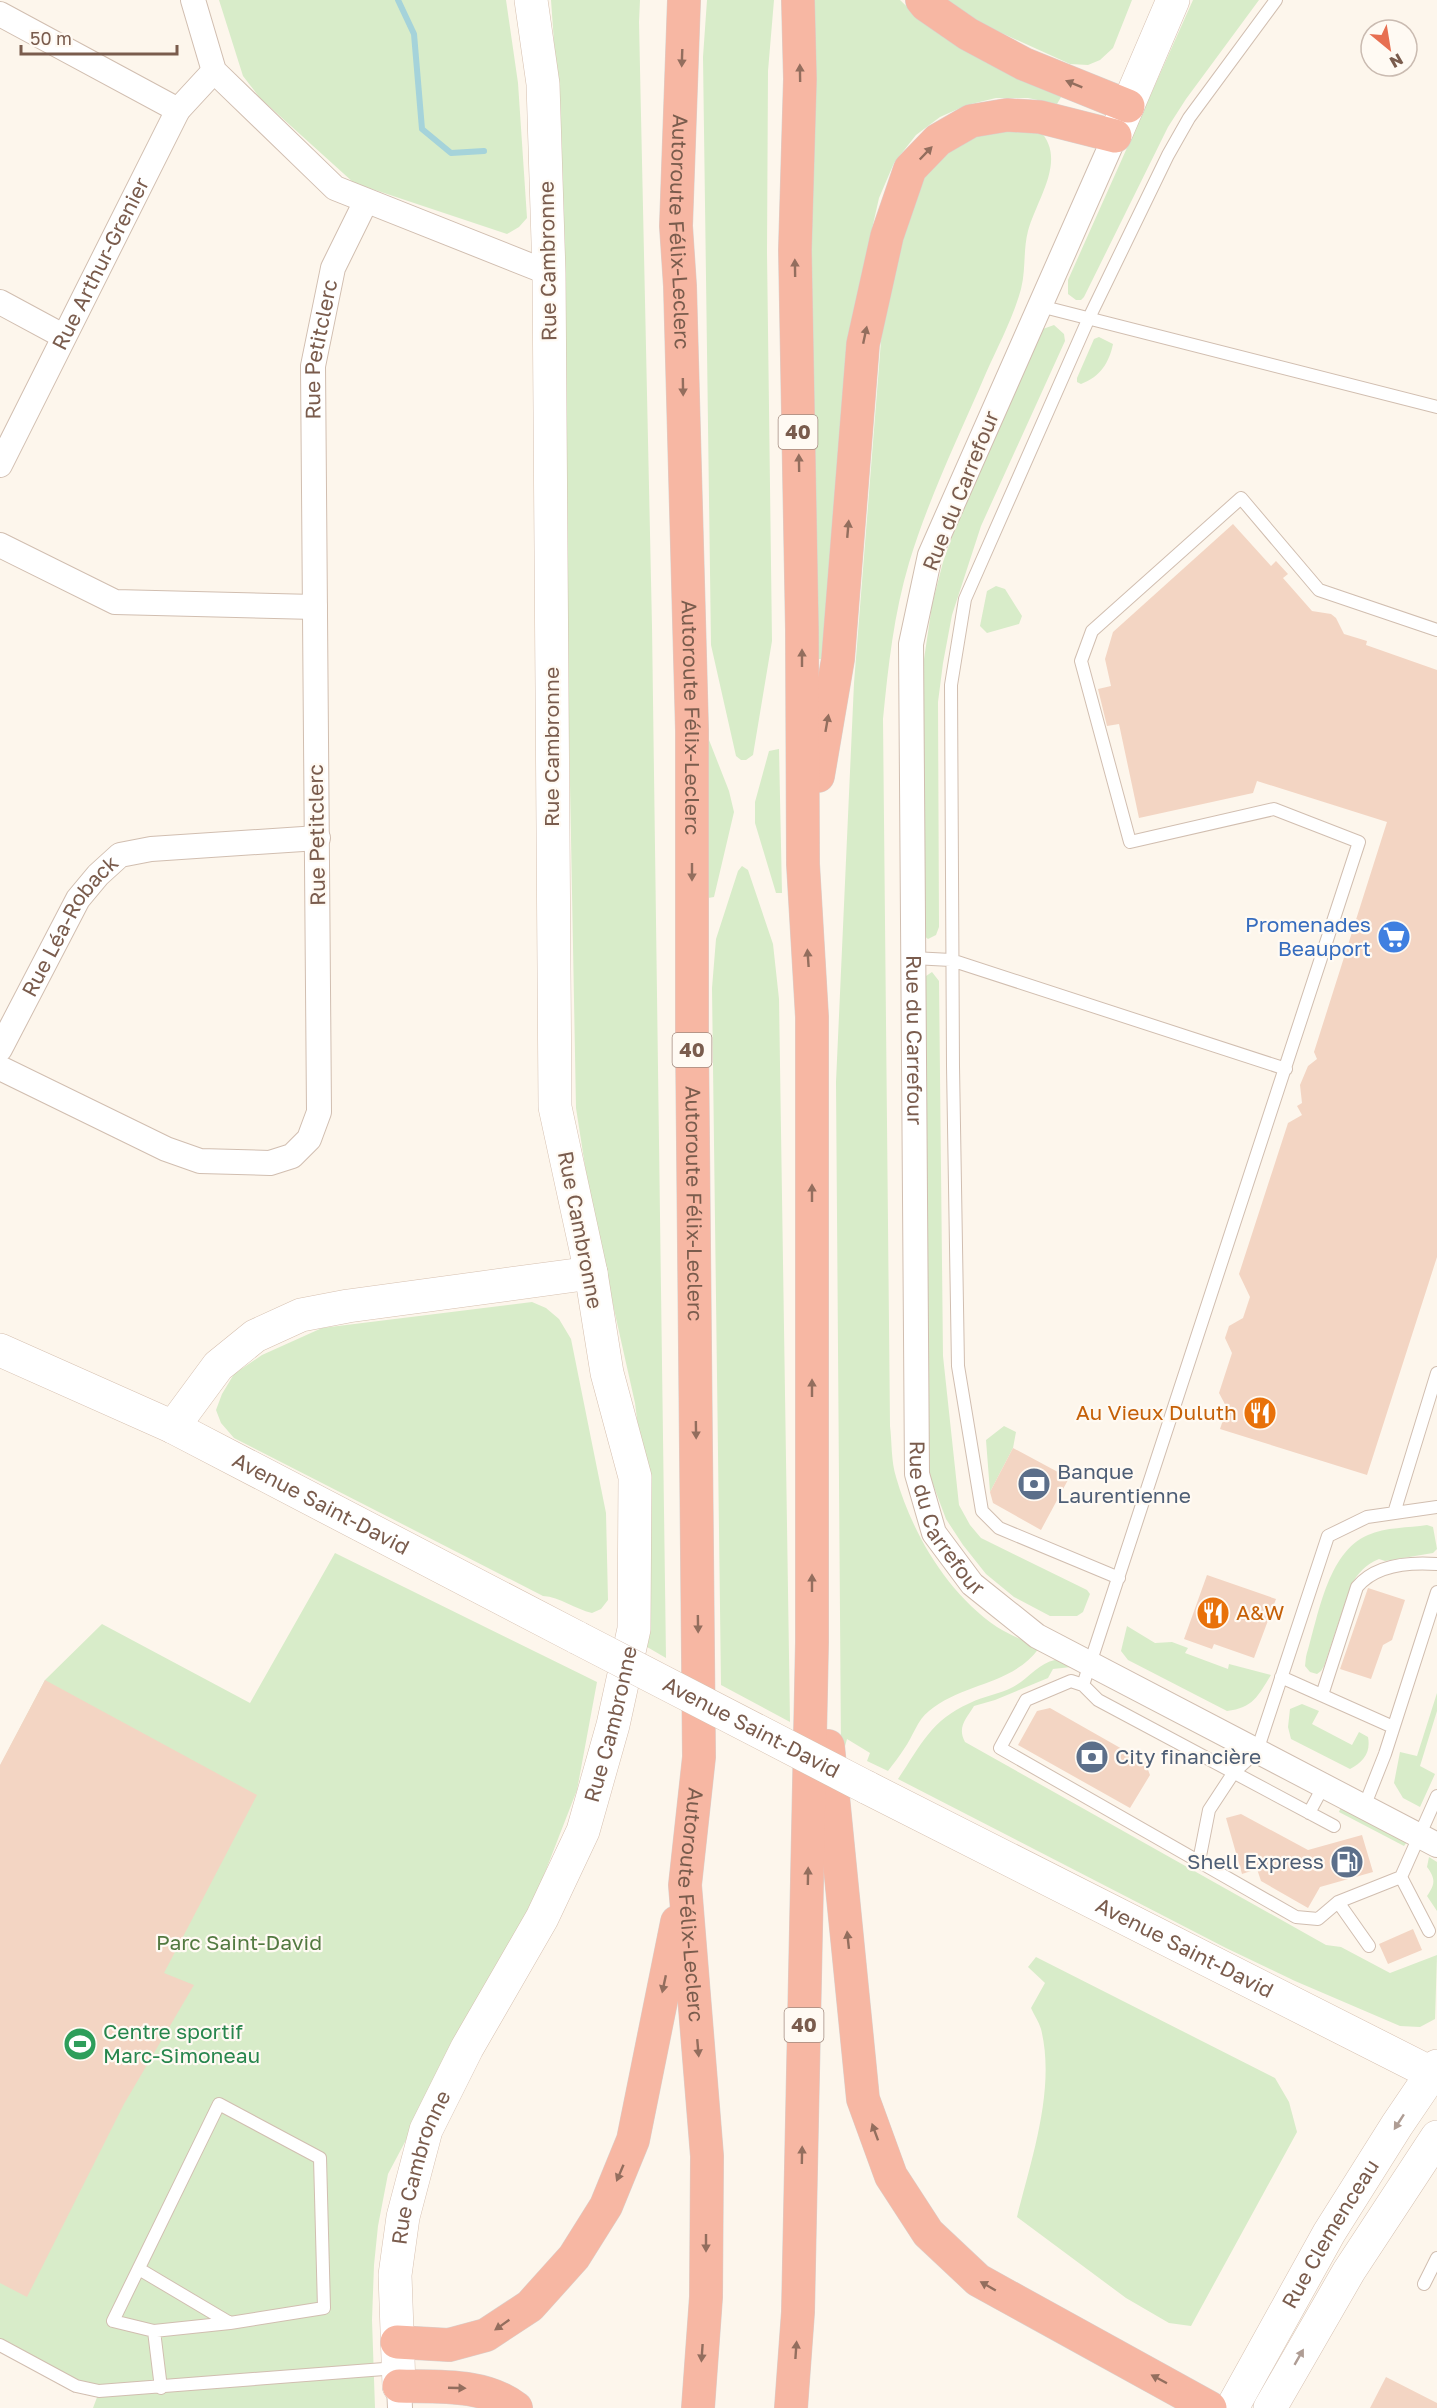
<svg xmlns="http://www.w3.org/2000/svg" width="1437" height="2408" font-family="'Golos Text',sans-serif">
<rect width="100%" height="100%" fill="#fdf6ec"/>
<path fill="#d8ecc9" d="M 219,0 L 506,0 L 518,83 L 527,218 L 519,227 L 507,234 L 354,183 L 260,98 L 243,76 Z
M 551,0 L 640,0 L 639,22 L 652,626 L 666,1658 L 642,1644 L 644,1475 L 635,1403 L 592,1211 L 576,1108 L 557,84 Z
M 707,0 L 774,0 L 768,71 L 767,252 L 772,641 L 753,755 L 746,760 L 741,760 L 736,756 L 711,645 L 703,57 Z
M 814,0 L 900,0 L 924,23 L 1064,92 L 1057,104 L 1028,98 L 996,98 L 967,105 L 940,117 L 916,135 L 894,163 L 879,198 L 858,291 L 826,654 L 821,659 L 817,659 L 814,654 L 811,85 Z
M 943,0 L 1132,0 L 1113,48 L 1100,60 L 1088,65 L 1070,64 L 975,21 Z
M 1193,0 L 1259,0 L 1186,99 L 1168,127 L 1084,297 L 1081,300 L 1076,300 L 1068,294 L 1068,280 Z
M 1039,130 C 1068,159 1037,198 1028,231 C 1023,250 1026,270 1021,289 C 1013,318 998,346 986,373 C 959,436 929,497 909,563 C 894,613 888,667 883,719 L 890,1426 C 892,1442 891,1461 896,1477 C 912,1533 947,1593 997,1627 C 1010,1635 1025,1641 1039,1648 C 1013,1685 962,1683 929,1711 C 917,1720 913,1737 904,1749 C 899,1757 893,1764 888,1771 L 867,1761 L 870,1753 L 847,1739 L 844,1750 L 841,1749 L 836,1082 L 854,683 L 884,303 L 912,192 L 960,133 Z
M 1054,325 L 1064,334 L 1065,341 L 981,526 L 952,615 L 943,663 L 938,702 L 939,927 L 936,935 L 928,939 L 923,935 L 918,700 L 932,605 L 943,562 L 961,511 L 1040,330 Z
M 1099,337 L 1113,344 C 1109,363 1100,377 1081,384 L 1077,382 L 1077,378 L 1094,339 Z
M 996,586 L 1005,589 L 1022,616 L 1019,624 L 987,633 L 980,626 L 987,591 Z
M 709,740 L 729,791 L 734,812 L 714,897 L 708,898 L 703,747 Z
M 779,749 L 782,893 L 776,893 L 755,823 L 755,802 L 769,751 Z
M 742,866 L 748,870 L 773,944 L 779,999 L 790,1722 L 721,1685 L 712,988 L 716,939 L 738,871 Z
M 932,972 L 939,981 L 943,1356 L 959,1505 L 970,1525 L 981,1538 L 1087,1590 L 1090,1594 L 1083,1612 L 1077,1616 L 1050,1616 L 1014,1597 L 986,1574 L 963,1545 L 946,1519 L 931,1479 L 922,1430 L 920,980 Z
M 532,1302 L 546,1308 L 559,1319 L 571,1339 L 606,1513 L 608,1600 L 601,1609 L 592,1613 C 575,1609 560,1597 543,1596 L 234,1438 L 221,1423 L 216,1410 L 222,1394 L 234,1374 L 262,1355 L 322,1328 Z
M 1004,1426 L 1016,1432 L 1013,1448 L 990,1492 L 986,1440 Z
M 1427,1525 L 1433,1527 L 1437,1549 L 1433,1553 L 1385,1561 L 1379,1559 C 1365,1565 1359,1572 1351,1585 L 1324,1666 L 1321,1671 L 1317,1674 L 1310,1672 L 1305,1666 L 1306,1657 C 1318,1618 1327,1552 1368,1535 C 1385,1527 1409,1528 1427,1525 Z
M 335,1553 L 597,1682 L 577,1790 L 537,1893 L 388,2174 L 378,2226 L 374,2265 L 372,2320 L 375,2408 L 93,2408 L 99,2392 L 0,2345 L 0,1766 L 45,1680 L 102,1624 L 250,1703 Z
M 1127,1626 L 1155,1643 L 1172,1642 L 1188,1648 L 1185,1653 L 1228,1669 L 1229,1664 L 1271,1675 C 1258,1696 1253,1708 1227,1711 L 1128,1660 L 1121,1651 Z
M 1055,1660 L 1066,1662 L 1071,1667 L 1053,1669 L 1048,1678 L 995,1700 L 974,1706 C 966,1719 957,1727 965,1742 L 1326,1945 L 1341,1947 L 1390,1973 L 1437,1955 L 1435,2019 L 1420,2027 L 1400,2026 L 1295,1981 L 1226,1948 L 898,1779 C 921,1745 931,1720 970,1703 C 984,1696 1000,1694 1013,1687 C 1028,1679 1039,1663 1055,1660 Z
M 1437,1693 L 1437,1711 L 1420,1766 L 1435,1774 L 1420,1807 L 1403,1798 L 1394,1783 L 1400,1752 L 1417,1756 Z
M 1302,1704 L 1319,1711 L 1312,1724 L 1352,1745 L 1359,1732 L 1368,1737 C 1371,1753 1363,1762 1350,1769 L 1291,1739 L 1288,1727 L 1290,1709 Z
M 1341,1807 L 1407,1842 L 1404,1846 L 1339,1812 Z
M 1429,1857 L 1437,1862 L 1437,1911 L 1427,1896 C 1435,1884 1436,1879 1427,1867 Z
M 1036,1957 L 1275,2078 L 1289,2102 L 1297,2132 L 1191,2326 L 1169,2323 L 1126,2298 L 1017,2217 C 1031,2160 1056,2089 1041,2029 C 1039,2022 1034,2015 1031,2008 L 1045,1983 L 1028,1967 Z"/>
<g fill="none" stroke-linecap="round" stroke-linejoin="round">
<path stroke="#a5d3da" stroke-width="6" d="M 398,0 L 414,34 L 422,129 L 451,153 L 484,151"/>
</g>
<path fill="#f3d5c3" d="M 1233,524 L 1271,566 L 1276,561 L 1288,574 L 1283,578 L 1312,611 L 1331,614 L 1336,618 L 1344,634 L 1367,641 L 1366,645 L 1437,670 L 1437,1257 L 1367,1475 L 1220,1429 L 1227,1408 L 1219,1393 L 1232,1353 L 1225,1338 L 1229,1326 L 1243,1318 L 1250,1297 L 1239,1274 L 1288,1123 L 1302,1115 L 1297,1106 L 1302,1103 L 1300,1085 L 1308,1066 L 1317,1059 L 1314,1052 L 1387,822 L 1257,781 L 1253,793 L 1139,818 L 1119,724 L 1107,726 L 1098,689 L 1111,686 L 1105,659 L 1113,632 Z
M 1013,1448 L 1069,1478 L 1041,1530 L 993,1503 L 990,1492 Z
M 1207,1575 L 1276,1599 L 1254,1658 L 1214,1644 L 1212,1649 L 1184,1639 Z
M 1368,1588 L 1405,1600 L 1392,1640 L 1383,1645 L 1371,1679 L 1340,1669 Z
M 45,1680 L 257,1795 L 164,1973 L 194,1985 L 124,2104 L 27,2297 L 0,2283 L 0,1765 Z
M 1050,1708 L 1145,1762 L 1150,1775 L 1130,1808 L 1018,1745 L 1037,1711 Z
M 1241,1814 L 1308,1850 L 1362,1835 L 1373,1872 L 1320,1887 L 1308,1908 L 1261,1881 L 1257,1869 L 1242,1874 L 1226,1818 Z
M 1413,1929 L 1422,1950 L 1388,1964 L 1379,1944 Z
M 1386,2377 L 1437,2403 L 1437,2408 L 1370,2408 Z"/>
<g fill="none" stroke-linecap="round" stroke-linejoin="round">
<defs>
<path id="lane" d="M 1040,306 L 1437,407
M 1437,630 L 1319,590 L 1241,498 L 1092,631 L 1081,661 L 1130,842 L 1274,809 L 1359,842 L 1083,1685 L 1071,1681 L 1026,1700 L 1000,1748 L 1296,1917 L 1318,1919 L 1338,1902 L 1401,1877 L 1437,1796
M 913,958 L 951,960 L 1286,1069
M 1394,1513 L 1437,1373
M 1119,1578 L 999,1528 L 982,1511 L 958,1366 L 953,1066 L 951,685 L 965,599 L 1088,320 L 1168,155 L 1189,118 L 1276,0
M 1281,1677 L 1393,1727
M 1083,1685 L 1098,1700 L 1334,1826
M 1322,1695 L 1357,1587 C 1376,1564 1409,1562 1437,1564
M 1364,1807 L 1385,1754 L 1437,1592
M 1309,1813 L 1324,1785
M 1199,1861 L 1209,1810 L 1234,1772 L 1257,1751 L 1328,1536 L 1367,1517 L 1437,1507
M 1401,1877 L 1429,1931
M 1338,1902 L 1369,1946
M 139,2269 L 230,2323
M 1424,2284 L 1437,2258
M 154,2331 L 230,2323 L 324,2308 L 320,2158 L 219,2104 L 113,2321 L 154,2331 L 161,2388
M 0,2345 L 76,2386 L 99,2391 L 397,2368"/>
<g id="street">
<path d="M 193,0 L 214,71 L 335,188 L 549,273"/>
<path d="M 0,14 L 178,110"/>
<path id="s1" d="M 1115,136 L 930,555 L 911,644 L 917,1474 L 934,1533 L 972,1584 L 1037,1636 L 1437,1845"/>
<path d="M 0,302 L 63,336"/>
<path id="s2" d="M 0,465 L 178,110 L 214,71"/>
<path d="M 0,545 L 115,602 L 315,607"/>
<path id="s3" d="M 0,1049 L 78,899 L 98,875 L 120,855 L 151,849 L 318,838"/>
<path id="s4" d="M 0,1068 L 166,1149 L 200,1161 L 270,1163 L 292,1156 L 309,1139 L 319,1112 L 313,366 L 333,268 L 366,201"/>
<path d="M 399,2386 L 400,2408"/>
</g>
<g id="secondary">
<path d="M 1117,131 L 1173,0"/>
<path id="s5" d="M 0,1350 L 173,1427 L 578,1638"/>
<path d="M 173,1427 L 218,1366 L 255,1336 L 301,1315 L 348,1306 L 591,1273"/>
<path id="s6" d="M 866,1787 L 1437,2076"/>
<path id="s7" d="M 399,2386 L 395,2275 L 403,2217 L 426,2130 L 467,2048 L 542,1918 L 583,1831 L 613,1725 L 634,1629 L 635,1477 L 607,1373 L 591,1273 L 555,1107 L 549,273 L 543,84 L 531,0"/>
<path id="s8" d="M 1232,2408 L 1329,2233 L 1397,2125 L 1437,2066"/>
<path d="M 1270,2408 L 1349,2271 L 1437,2137"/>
</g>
<g id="highway">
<path id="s9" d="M 684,0 L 676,226 L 680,286 L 692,730 L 692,1040 L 699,1757 L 685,1885 L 707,2156 L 706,2297 L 698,2408"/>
<path d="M 922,0 L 926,5 L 968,34 L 1024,64 L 1128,106"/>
<path d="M 818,776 L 838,659 L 863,344 L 887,236 L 910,169 L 938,140 L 971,121 L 1007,115 L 1040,117 L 1115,136"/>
<path d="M 828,1746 L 863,2099 L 891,2176 L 928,2233 L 978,2280 L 1210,2408"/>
<path d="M 397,2342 L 449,2345 L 486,2335 L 530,2306 L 574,2257 L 606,2206 L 633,2140 L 677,1922"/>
<path d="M 399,2386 C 438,2387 484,2383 516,2408"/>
<path d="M 791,2408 L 798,2312 L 812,1642 L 812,1017 L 803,864 L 802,630 L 795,250 L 800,79 L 798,0"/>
</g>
</defs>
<use href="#lane" stroke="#d1beb0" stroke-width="14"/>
<use href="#street" stroke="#d1beb0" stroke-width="26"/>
<use href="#secondary" stroke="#d6c0b0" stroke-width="34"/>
<use href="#highway" stroke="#dad1cd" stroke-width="34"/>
<use href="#lane" stroke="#fff" stroke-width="12"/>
<use href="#street" stroke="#fff" stroke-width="24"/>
<use href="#secondary" stroke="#fff" stroke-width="33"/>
<use href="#highway" stroke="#f7b7a3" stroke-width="33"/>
<defs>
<g id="secondary-bridge">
<path id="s10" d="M 578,1638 L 866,1787"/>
</g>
</defs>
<use href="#secondary-bridge" stroke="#d6c0b0" stroke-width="34" stroke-linecap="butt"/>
<use href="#secondary-bridge" stroke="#fff" stroke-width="33"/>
</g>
<defs><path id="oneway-solid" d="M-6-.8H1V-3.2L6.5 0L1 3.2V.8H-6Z" transform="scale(1.5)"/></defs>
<g fill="#936e5e">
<use href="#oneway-solid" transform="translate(682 58) rotate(92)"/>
<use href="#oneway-solid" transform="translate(800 73) rotate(-91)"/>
<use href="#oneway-solid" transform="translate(1074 84) rotate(-158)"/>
<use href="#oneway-solid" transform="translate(926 153) rotate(-46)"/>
<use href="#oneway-solid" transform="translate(795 268) rotate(-91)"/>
<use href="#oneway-solid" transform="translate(865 335) rotate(-78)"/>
<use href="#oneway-solid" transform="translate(683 387) rotate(89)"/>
<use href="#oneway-solid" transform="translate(799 463) rotate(-91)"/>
<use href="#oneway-solid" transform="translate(848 529) rotate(-85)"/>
<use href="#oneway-solid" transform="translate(802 658) rotate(-90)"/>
<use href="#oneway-solid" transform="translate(827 723) rotate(-80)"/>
<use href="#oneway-solid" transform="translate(692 872) rotate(90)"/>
<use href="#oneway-solid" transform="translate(808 958) rotate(-94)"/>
<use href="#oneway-solid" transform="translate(812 1193) rotate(-90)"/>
<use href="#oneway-solid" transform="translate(812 1388) rotate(-90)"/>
<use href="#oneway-solid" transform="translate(696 1430) rotate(89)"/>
<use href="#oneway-solid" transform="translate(812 1583) rotate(-90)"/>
<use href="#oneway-solid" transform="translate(698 1624) rotate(89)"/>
<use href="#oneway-solid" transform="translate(808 1876) rotate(-89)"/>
<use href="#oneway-solid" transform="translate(848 1940) rotate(-96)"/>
<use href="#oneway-solid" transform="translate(664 1984) rotate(102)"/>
<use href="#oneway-solid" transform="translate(698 2048) rotate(85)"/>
<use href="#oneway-solid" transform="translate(875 2132) rotate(-110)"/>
<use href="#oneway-solid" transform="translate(802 2155) rotate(-89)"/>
<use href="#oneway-solid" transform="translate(620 2173) rotate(113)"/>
<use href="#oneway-solid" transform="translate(706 2243) rotate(90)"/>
<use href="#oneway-solid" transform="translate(988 2286) rotate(-150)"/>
<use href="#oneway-solid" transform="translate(502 2325) rotate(145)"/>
<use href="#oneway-solid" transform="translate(796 2350) rotate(-86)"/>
<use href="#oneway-solid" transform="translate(702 2353) rotate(94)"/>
<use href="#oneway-solid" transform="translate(1159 2379) rotate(-152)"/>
<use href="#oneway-solid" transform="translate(457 2388) rotate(2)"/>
</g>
<g fill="#af9d94">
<use href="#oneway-solid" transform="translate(1399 2122) rotate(123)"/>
<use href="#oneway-solid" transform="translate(1299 2357) rotate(-60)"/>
</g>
<defs>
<symbol id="supermarket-disc" viewBox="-11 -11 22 22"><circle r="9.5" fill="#3f7fe0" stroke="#fffaf3"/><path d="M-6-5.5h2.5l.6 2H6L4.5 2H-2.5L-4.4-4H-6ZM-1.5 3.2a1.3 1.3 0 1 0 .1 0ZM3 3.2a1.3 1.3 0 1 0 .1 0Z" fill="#fff"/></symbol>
<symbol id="restaurant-disc" viewBox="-11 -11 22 22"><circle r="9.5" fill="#e8710a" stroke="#fffaf3"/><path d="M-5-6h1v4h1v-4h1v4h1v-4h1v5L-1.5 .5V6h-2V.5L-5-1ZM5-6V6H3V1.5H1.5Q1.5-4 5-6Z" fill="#fff"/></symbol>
<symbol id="bank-disc" viewBox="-11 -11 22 22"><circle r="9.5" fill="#5c6f8a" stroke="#fffaf3"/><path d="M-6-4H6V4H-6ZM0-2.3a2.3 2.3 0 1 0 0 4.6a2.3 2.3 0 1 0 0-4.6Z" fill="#fff"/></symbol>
<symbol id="fuel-disc" viewBox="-11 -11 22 22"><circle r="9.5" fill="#5c6f8a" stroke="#fffaf3"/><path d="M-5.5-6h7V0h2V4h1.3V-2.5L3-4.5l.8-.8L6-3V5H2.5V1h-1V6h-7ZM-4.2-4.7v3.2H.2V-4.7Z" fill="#fff"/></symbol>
<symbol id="stadium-disc" viewBox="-11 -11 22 22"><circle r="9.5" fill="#2e9e5b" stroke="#fffaf3"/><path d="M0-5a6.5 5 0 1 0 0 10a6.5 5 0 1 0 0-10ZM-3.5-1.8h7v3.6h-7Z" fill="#fff"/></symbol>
</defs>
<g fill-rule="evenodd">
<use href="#supermarket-disc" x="1375" y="918" width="38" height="38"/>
<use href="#restaurant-disc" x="1241" y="1394" width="38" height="38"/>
<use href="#bank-disc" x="1015" y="1465" width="38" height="38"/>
<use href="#restaurant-disc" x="1194" y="1594" width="38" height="38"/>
<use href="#bank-disc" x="1073" y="1738" width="38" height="38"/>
<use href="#fuel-disc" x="1328" y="1843" width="38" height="38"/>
<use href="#stadium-disc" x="61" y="2025" width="38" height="38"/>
</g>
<g text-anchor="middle" stroke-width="4.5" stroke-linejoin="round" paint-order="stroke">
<g fill="#fffaf3" stroke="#a28b7f" stroke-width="1.5">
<rect x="778.5" y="415" width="39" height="34" rx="4.5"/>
<rect x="672.5" y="1033" width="39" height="34" rx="4.5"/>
<rect x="784.5" y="2008" width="39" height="34" rx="4.5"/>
</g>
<g font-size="20" font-weight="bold" fill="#7a5c4d">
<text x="798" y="439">40</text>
<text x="692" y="1057">40</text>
<text x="804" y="2032">40</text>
</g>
<g font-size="21" fill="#7a5c4d" stroke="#fffaf3">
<text dy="7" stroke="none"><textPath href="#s9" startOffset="232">Autoroute Félix-Leclerc</textPath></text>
<text transform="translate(548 261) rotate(-91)" y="7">Rue Cambronne</text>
<text dy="7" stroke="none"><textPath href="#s2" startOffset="225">Rue Arthur-Grenier</textPath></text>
<text dy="7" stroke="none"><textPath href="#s4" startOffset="1130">Rue Petitclerc</textPath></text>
<text transform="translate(961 491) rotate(-68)" y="7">Rue du Carrefour</text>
<text dy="7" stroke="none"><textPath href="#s9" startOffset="718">Autoroute Félix-Leclerc</textPath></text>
<text transform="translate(552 747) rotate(-90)" y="7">Rue Cambronne</text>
<text transform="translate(317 835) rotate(-91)" y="7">Rue Petitclerc</text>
<text dy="7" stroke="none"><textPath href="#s3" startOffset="142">Rue Léa-Roback</textPath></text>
<text dy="7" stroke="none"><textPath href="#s1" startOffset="945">Rue du Carrefour</textPath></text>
<text dy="7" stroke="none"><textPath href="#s9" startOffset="1204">Autoroute Félix-Leclerc</textPath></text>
<text transform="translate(580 1230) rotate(79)" y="7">Rue Cambronne</text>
<text dy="7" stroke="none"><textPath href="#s5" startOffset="356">Avenue Saint-David</textPath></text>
<text dy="7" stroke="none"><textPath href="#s1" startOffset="1431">Rue du Carrefour</textPath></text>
<text dy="7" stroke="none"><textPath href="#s7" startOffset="708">Rue Cambronne</textPath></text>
<text dy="7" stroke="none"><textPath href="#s10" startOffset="195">Avenue Saint-David</textPath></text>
<text dy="7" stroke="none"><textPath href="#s9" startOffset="1906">Autoroute Félix-Leclerc</textPath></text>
<text dy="7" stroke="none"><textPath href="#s6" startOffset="357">Avenue Saint-David</textPath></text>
<text dy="7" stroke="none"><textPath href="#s7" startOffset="222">Rue Cambronne</textPath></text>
<text dy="7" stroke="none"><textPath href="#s8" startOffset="200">Rue Clemenceau</textPath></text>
</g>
<g font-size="21" fill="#366cbe" stroke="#fffaf3" text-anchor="end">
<text x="1371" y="932">Promenades<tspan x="1371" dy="24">Beauport</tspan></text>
</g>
<g font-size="21" fill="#c56008" stroke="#fffaf3" text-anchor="end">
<text x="1237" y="1420">Au Vieux Duluth</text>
<text x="1236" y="1620" text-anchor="start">A&amp;W</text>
</g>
<g font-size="21" fill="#4e5e75" stroke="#fffaf3" text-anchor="start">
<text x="1057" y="1479">Banque<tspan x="1057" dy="24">Laurentienne</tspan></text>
<text x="1115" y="1764">City financière</text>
<text x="1324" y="1869" text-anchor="end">Shell Express</text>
</g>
<g font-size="21" fill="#537a41" stroke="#fffaf3">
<text x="239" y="1950">Parc Saint-David</text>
</g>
<g font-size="21" fill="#27864d" stroke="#fffaf3" text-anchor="start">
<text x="103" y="2039">Centre sportif<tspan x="103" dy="24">Marc-Simoneau</tspan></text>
</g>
</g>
<g transform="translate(1389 48) rotate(150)"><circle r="28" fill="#fffaf3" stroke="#cabbb1" stroke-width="1.5"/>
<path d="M0-4.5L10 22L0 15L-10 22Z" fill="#e76f51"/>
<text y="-9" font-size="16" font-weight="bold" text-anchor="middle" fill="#7a5c4d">N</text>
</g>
<path d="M21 45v9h156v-9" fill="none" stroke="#7a5c4d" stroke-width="3"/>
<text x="30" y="45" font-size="18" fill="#7a5c4d" stroke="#fffaf3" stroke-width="4.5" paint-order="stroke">50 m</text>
</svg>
